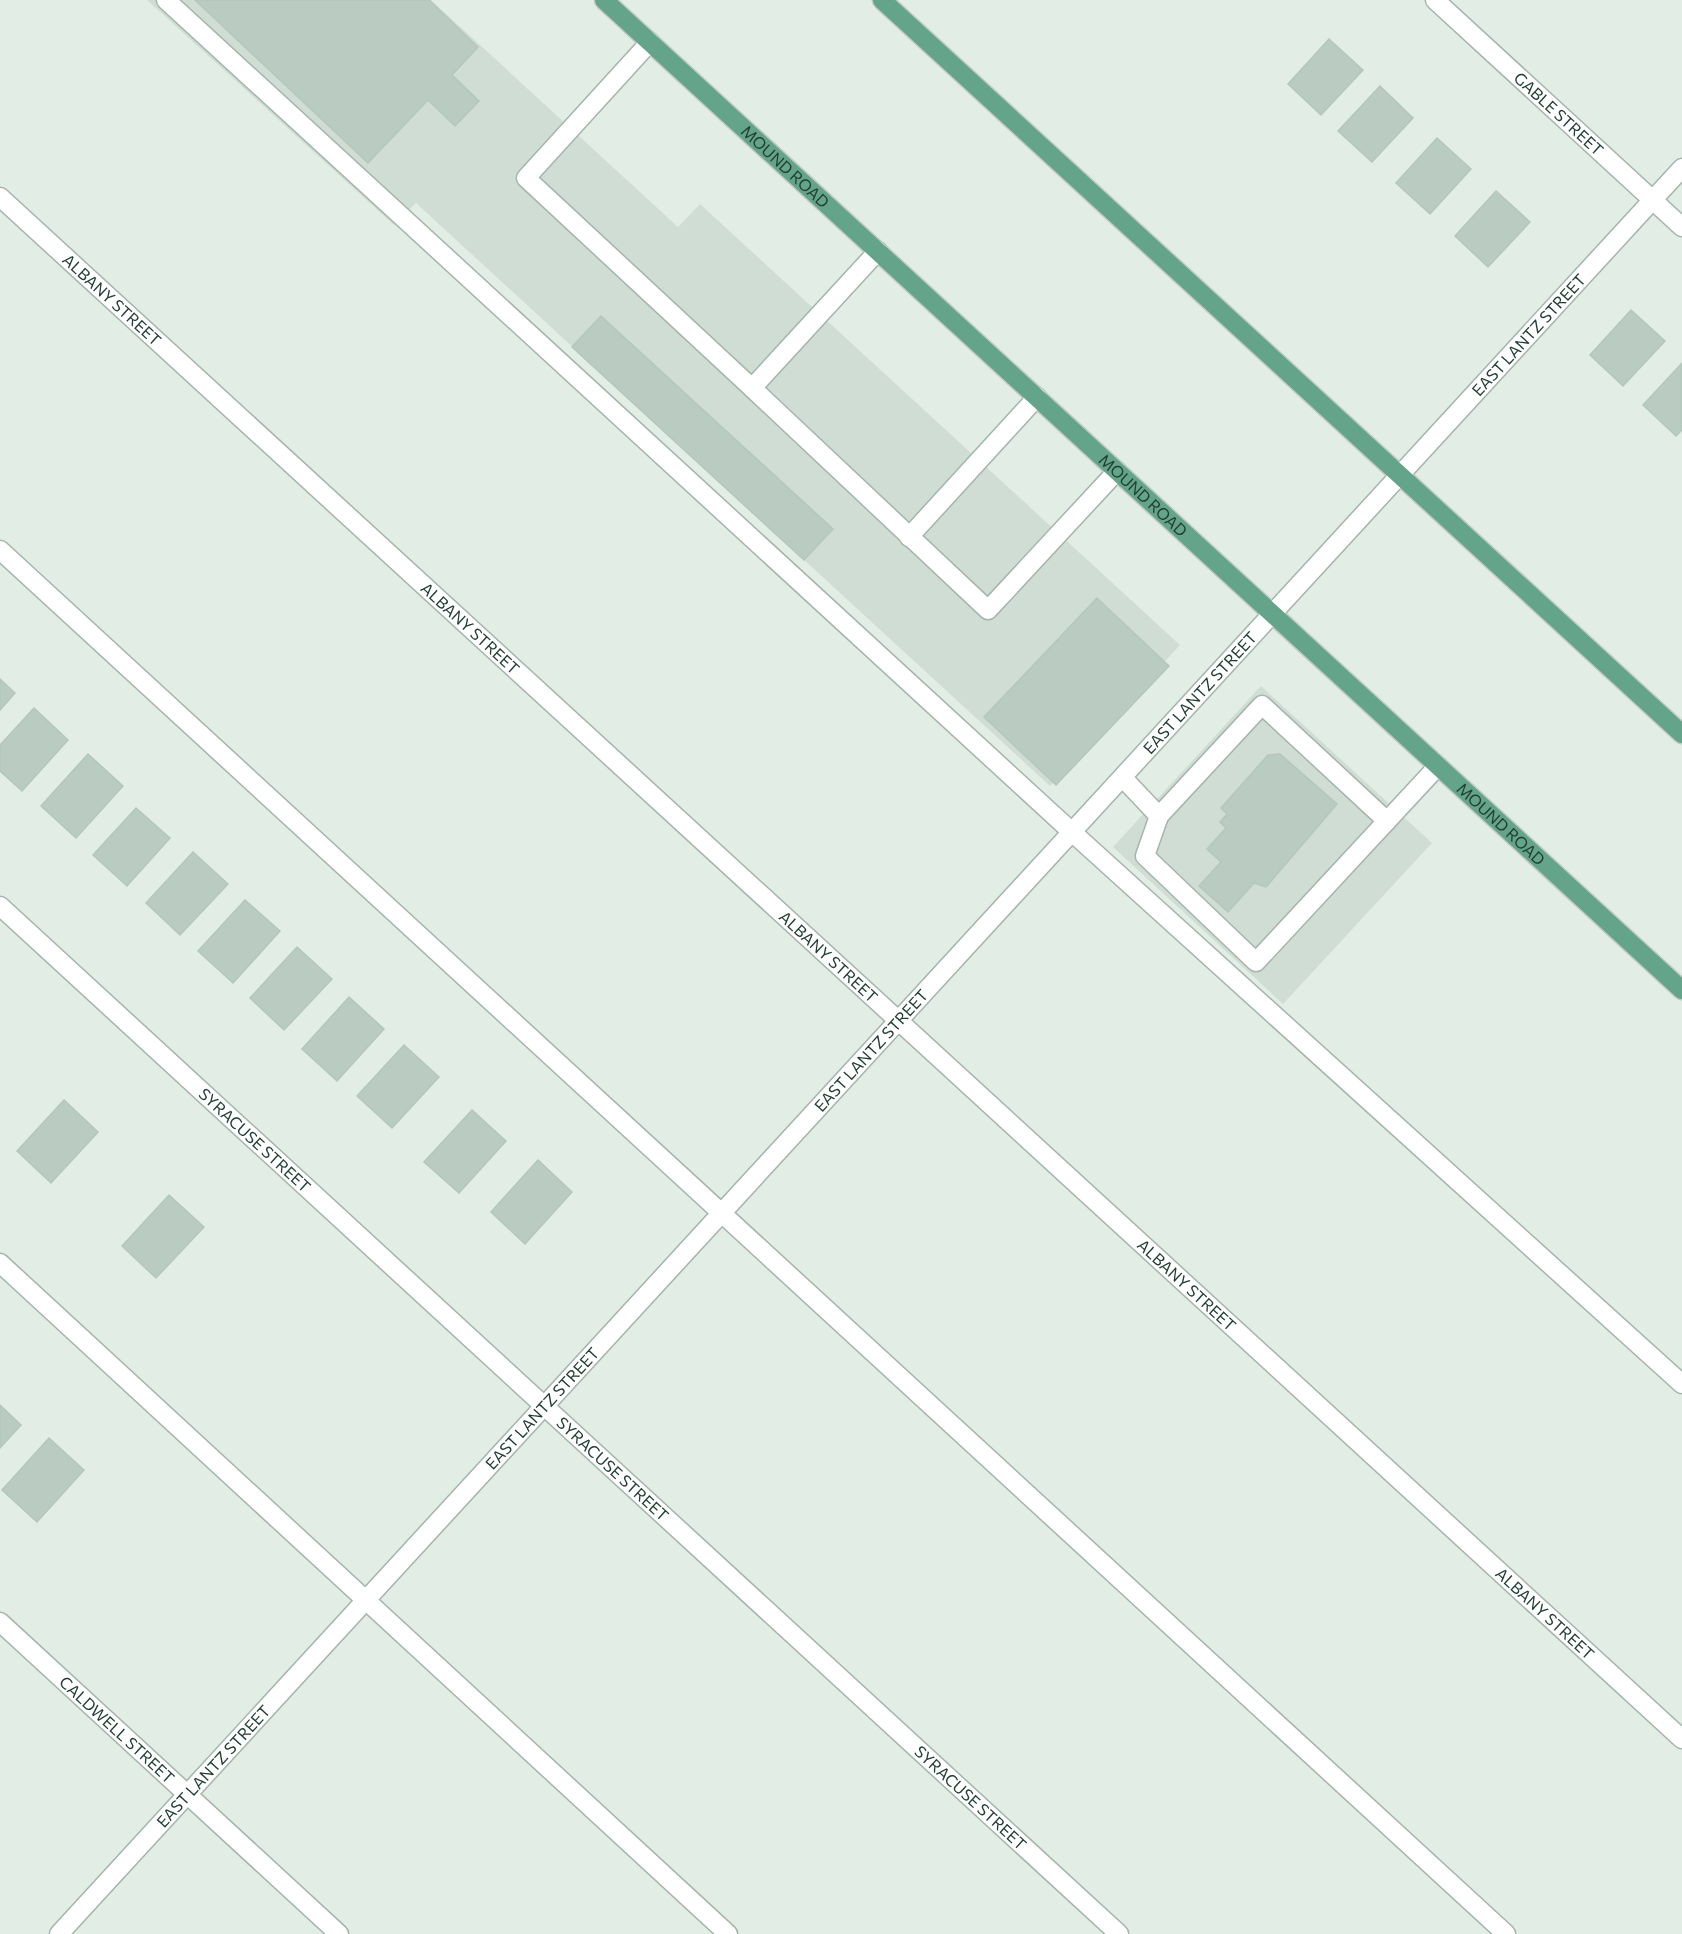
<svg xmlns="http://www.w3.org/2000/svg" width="1682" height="1934" font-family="Commissioner,sans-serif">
<rect width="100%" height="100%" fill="#e2ede6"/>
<path fill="#d0ddd5" d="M 147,0 L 431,0 L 678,227 L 700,204 L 1180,645 L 1050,786 L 416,203 L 394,225 Z
M 1261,686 L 1432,843 L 1283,1004 L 1113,847 Z"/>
<path fill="#bacbc1" stroke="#b4c7bc" stroke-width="1.5" d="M 195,0 L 429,0 L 478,47 L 452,75 L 479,101 L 455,126 L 428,100 L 368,163 Z
M 1329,39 L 1363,70 L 1321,115 L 1288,84 Z
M 1380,86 L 1413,118 L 1372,162 L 1338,131 Z
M 1437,138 L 1471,169 L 1430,214 L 1396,183 Z
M 1496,191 L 1530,222 L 1488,267 L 1455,236 Z
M 1631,310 L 1665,341 L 1623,386 L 1590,355 Z
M 601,316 L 833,529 L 804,560 L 572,347 Z
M 1682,363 L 1682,430 L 1676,436 L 1643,405 Z
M 1097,598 L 1169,666 L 1056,785 L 984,717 Z
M 0,679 L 15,693 L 0,710 Z
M 34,708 L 68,740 L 22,791 L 0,771 L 0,745 Z
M 88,754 L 123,786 L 76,838 L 41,806 Z
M 1280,754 L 1337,804 L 1266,887 L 1254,883 L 1228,912 L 1199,886 L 1221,862 L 1207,849 L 1226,828 L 1220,822 L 1227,814 L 1221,808 L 1268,755 Z
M 136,808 L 170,838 L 127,886 L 93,855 Z
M 193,852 L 228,884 L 180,935 L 146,903 Z
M 245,900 L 280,931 L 233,983 L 198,951 Z
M 297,947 L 332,979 L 284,1030 L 250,998 Z
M 349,997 L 384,1029 L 337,1081 L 302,1049 Z
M 404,1045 L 439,1077 L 392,1128 L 357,1096 Z
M 64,1100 L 98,1132 L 51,1183 L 17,1151 Z
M 472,1110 L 506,1141 L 459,1193 L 424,1162 Z
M 538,1160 L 572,1192 L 525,1244 L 491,1212 Z
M 169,1195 L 204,1227 L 156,1278 L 122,1246 Z
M 0,1405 L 21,1425 L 0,1448 Z
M 49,1438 L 84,1470 L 37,1522 L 2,1490 Z"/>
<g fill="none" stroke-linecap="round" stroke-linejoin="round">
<defs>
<g id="minor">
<path d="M 166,0 L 1073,833 L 1682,1384"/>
<path id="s1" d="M 1435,0 L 1682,227"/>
<path d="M 650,42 L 526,178 L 752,388 L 878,251"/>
<path id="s2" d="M 0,197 L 1682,1739"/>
<path d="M 752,388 L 988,610 L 1117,471"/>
<path d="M 909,537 L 1037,397"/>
<path d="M 0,550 L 1506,1934"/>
<path d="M 1123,778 L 1159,816 L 1145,856 L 1256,962 L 1438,766"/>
<path d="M 1159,816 L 1262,705 L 1387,821"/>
<path id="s3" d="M 0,906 L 1119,1934"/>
<path d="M 0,1263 L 728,1934"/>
<path id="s4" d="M 0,1622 L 339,1934"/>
<path id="s5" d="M 59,1934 L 1682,168"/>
</g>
<g id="major">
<path id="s6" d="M 604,0 L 1682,990"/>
<path d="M 882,0 L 1682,734"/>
</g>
</defs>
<use href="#minor" stroke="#a4b5ac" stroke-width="21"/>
<use href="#major" stroke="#c1c9c6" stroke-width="21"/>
<use href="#minor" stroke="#fff" stroke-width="18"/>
<use href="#major" stroke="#64a48a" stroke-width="18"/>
</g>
<g text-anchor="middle" stroke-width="4.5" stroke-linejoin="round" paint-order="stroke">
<g font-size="16" fill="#213e32" stroke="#f2f9f5">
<text dy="6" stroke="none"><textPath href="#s1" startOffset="168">GABLE STREET</textPath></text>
<text dy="6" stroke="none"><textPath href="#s6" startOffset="246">MOUND ROAD</textPath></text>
<text dy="6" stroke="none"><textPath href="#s2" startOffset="152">ALBANY STREET</textPath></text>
<text dy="6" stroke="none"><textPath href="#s5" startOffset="2172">EAST LANTZ STREET</textPath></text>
<text dy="6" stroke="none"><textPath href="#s6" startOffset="732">MOUND ROAD</textPath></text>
<text dy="6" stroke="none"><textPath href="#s2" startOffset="638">ALBANY STREET</textPath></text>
<text dy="6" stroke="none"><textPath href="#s5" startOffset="1686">EAST LANTZ STREET</textPath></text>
<text dy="6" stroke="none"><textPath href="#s6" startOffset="1218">MOUND ROAD</textPath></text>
<text dy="6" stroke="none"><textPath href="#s2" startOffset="1124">ALBANY STREET</textPath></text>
<text dy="6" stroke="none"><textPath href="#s5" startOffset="1200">EAST LANTZ STREET</textPath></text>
<text dy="6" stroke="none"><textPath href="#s3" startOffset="346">SYRACUSE STREET</textPath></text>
<text dy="6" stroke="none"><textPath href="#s2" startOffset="1610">ALBANY STREET</textPath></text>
<text dy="6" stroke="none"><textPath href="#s5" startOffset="714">EAST LANTZ STREET</textPath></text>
<text dy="6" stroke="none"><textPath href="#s3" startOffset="832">SYRACUSE STREET</textPath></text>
<text dy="6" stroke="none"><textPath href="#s2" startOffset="2096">ALBANY STREET</textPath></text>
<text dy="6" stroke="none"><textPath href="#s4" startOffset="159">CALDWELL STREET</textPath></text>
<text dy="6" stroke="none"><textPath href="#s5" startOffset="228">EAST LANTZ STREET</textPath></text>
<text dy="6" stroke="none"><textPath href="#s3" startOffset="1318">SYRACUSE STREET</textPath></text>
</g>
</g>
</svg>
